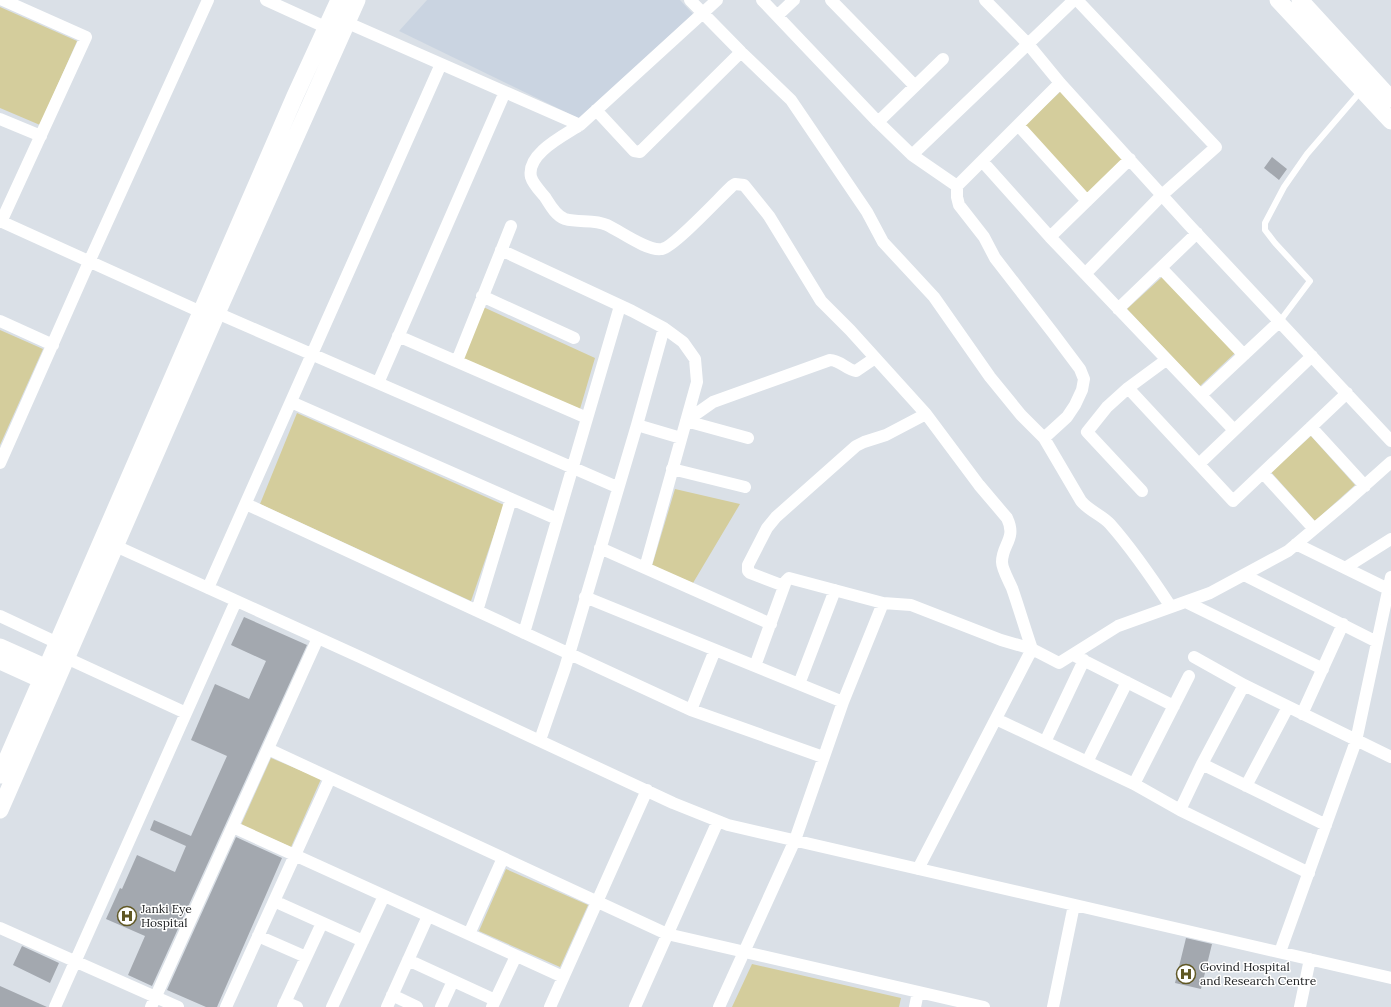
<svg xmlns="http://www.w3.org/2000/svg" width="1391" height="1007" font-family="Lora,serif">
<rect width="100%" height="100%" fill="#dae0e7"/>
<path fill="#cad4e1" d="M 427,0 L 680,0 L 693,14 L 580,119 L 399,31 Z"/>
<path fill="#d4cd9c" d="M 0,7 L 77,41 L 40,125 L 0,108 Z
M 1061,91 L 1125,160 L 1088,194 L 1025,125 Z
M 1162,277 L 1235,353 L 1200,386 L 1127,309 Z
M 481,306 L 595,358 L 580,409 L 461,358 Z
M 0,330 L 43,349 L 0,445 Z
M 297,413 L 504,505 L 471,601 L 260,504 Z
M 1311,436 L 1355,485 L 1315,521 L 1271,472 Z
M 675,489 L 740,504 L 693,583 L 652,566 Z
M 271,758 L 321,779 L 291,847 L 241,825 Z
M 506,869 L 588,905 L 560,967 L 479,931 Z
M 752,964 L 901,998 L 899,1007 L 732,1007 Z"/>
<path fill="#a3a8af" d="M 1272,157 L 1287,169 L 1279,180 L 1264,168 Z
M 244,617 L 307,645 L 152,986 L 128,975 L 145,936 L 106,919 L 120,888 L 122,889 L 137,855 L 175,872 L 186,846 L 150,830 L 154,820 L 191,836 L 227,756 L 191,740 L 215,684 L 249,699 L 266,661 L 231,645 Z
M 236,837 L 282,858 L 217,1007 L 206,1007 L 167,990 Z
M 1186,938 L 1212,944 L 1201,989 L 1175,983 Z
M 22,946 L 59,963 L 50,983 L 13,965 Z
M 0,986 L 47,1007 L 0,1007 Z"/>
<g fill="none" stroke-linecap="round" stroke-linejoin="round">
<path stroke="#fff" stroke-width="6" d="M 1280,321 L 1310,281 L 1275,243 L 1265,230 L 1265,223 L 1284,187 L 1307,154 L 1361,91"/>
<path stroke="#fff" stroke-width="12" d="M 266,0 L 334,31
M 690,0 L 741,52 L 791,100 L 867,212 L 883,242 L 934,297 L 990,377 L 1021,415 L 1044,438 L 1081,501 C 1089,511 1102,515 1110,524 C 1133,550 1152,578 1171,607
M 762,0 L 878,122 L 912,155 L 957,186
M 831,0 L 915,86
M 985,0 L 1028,44 L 1060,83 L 1188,224 L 1391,441
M 1077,0 L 1216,147 L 1162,195 L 1085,274
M 777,16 L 794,0
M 341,20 L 580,125 L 717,0
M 596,110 L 634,151 L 640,152 L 741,52
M 0,119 L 41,136
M 878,122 L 943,59
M 580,125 C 563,136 526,154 531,177 C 533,184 540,191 545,197 C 550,205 556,216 565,219 C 579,223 594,219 607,225 C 620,231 648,252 662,249 C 674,247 720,197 732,186 L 735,184 L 744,185 L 769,216 L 821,301 L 850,330 L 926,414 L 979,485 L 1007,518 C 1017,539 1002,544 1002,562 C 1002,569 1009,581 1012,588 C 1019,608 1025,629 1032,649 L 1001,640 L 911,605 L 883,603 L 789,578 L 786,581 L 755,666
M 1018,125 L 1087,201
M 912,155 L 1074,0
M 982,161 L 1050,237 L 1234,430
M 0,221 L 201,312 L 217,313 L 617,487
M 1,222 L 86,37 L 3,0
M 1050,237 L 1130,159
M 501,250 L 632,311 L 664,328 L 683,342 L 695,359 L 697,382 L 645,568
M 1161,268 L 1244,355
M 482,296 L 574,338
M 1118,309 L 1197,233
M 0,321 L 53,345
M 398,336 L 587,418
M 457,361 L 511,226
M 378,383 L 505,92
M 1128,388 L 1233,501 L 1347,393
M 1201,395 L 1280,321
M 291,402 L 557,519
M 686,421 L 713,402 L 830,360 C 840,360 847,370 856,371 L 875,358
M 686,421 L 748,438
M 637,425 L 681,438
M 1311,427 L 1365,486
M 1044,438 L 1067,417 L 1075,405 L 1082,390 L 1084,379 L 1080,369 L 1053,333 L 995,258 L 984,237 L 959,205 L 957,197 L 957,186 L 1060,83
M 0,463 L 89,262 L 208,0
M 1199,464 L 1312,356
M 672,469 L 745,487
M 1263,473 L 1314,529
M 1142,491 L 1087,432 L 1107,407 L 1128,388 L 1166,360
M 246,504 L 691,710 L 823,757
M 109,543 L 360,657 L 673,803 L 728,825 L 1391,978
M 1296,544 L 1388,589
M 600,548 L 771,624
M 1345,568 L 1391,539
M 1244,575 L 1377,642
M 784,586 L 750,573 L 748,571 L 748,565 L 767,528 L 776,517 L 856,446 L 864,442 L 886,435 L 926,414
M 208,588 L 441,64
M 585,597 L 843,702
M 1186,602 L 1323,669
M 477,611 L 511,499
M 0,616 L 64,646
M 524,633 L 620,306
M 60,655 L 186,713
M 1073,655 L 1174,706
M 1194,657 L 1244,685 L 1391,757
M 799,684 L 835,590
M 691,710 L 715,650
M 1302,714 L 1343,624
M 996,719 L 1134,784 L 1180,810 L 1309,873
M 540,740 L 565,668 L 637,425 L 664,328
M 1045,742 L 1084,660
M 268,749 L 667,934 L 984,1007
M 1087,762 L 1127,682
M 1202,764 L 1326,825
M 1134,784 L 1189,676
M 1246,786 L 1288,707
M 1180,810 L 1202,764 L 1244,685
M 233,827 L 563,977
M 918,869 L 1032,649 L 1059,663 L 1118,626 L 1210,593 L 1288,551 L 1345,503 L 1391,462
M 274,901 L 363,941
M 0,928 L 178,1007
M 469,934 L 503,858
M 258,936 L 306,957
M 1280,952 L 1356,741 L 1391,577
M 408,960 L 495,1000
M 392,995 L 417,1007
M 285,1002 L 297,1007
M 55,1007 L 236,601
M 151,1007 L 318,638
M 226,1007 L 330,778
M 283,1007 L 322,923
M 332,1007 L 384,896
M 387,1007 L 428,916
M 441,1007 L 453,981
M 492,1007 L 516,956
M 550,1007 L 647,790
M 635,1007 L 718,821
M 719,1007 L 795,840 L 843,702 L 883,603
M 915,1007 L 918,992
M 1053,1007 L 1074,905
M 1300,1007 L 1310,959"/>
<path stroke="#fff" stroke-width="17" d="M 1278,0 L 1391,121
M 1300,0 L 1391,99
M 0,647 L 47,668 L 55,676
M 0,661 L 42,680 L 54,679
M 0,775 L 295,96 L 339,0
M 0,810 L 217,313 L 357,0"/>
</g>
<defs>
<symbol id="hospital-ring" viewBox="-11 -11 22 22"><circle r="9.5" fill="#fff" stroke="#605824" stroke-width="1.5"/><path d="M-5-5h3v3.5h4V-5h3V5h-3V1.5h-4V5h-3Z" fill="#605824"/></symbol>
</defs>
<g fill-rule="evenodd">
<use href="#hospital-ring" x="116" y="905" width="22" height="22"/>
<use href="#hospital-ring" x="1175" y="963" width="22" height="22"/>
</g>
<g text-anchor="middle" stroke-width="3" stroke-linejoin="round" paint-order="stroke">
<g font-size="12" fill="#212325" stroke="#fff" text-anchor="start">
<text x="141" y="913">Janki Eye<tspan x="141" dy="14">Hospital</tspan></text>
<text x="1200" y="971">Govind Hospital<tspan x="1200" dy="14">and Research Centre</tspan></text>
</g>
</g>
</svg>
